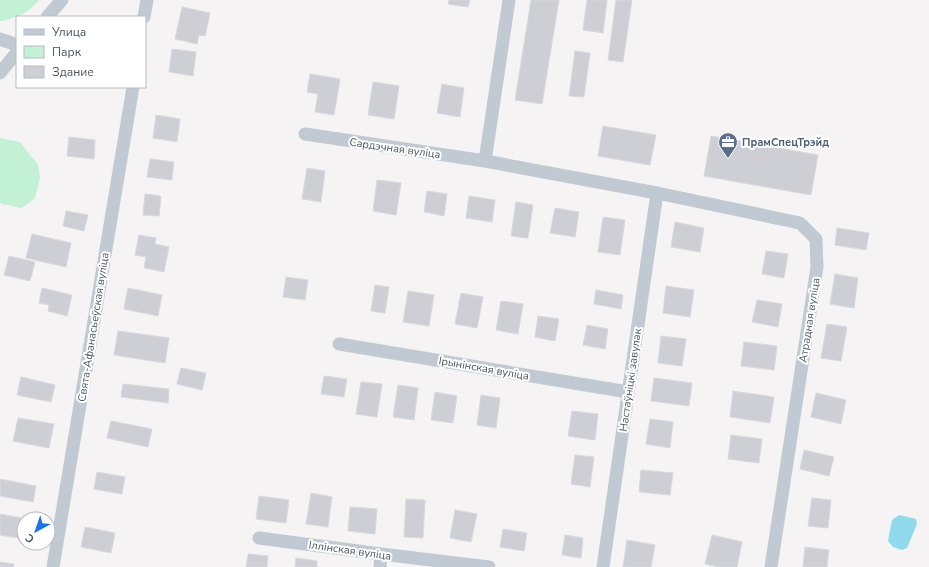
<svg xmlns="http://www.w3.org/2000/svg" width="929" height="567" font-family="'Nunito Sans',sans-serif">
<rect width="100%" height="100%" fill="#f5f3f3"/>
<path fill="#c3f1d5" d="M 0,0 L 39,0 C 28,13 18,17 2,21 L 0,21 Z
M 0,138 L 20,142 L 38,165 L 40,178 L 35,198 L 22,208 L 2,204 L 0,202 Z"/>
<path fill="#90daee" d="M 899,515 L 916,519 L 917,524 L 907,548 L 902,550 L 893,547 L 888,541 L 892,520 Z"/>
<path fill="#cdcfd5" stroke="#d7d9de" d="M 449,0 L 470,0 L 468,7 L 448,4 Z
M 531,0 L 559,0 L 542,104 L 515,100 Z
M 587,0 L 607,0 L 603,33 L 583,30 Z
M 616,0 L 632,0 L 623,62 L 608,60 Z
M 182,7 L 210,13 L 205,36 L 199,35 L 197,44 L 175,39 Z
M 172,49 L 196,52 L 193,76 L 169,72 Z
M 575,51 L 590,53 L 584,97 L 569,96 Z
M 310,74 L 340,79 L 334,115 L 315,112 L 318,94 L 307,92 Z
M 373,82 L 399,86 L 394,119 L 368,115 Z
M 442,84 L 464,88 L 460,117 L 437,113 Z
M 156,115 L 180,119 L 177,142 L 153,138 Z
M 603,126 L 656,135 L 650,165 L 598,156 Z
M 711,136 L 818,155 L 811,195 L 704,176 Z
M 69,137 L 95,140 L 94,159 L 67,156 Z
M 150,159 L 174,162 L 172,180 L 147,177 Z
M 307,168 L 325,171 L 321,202 L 302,199 Z
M 377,180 L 401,183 L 396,215 L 373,211 Z
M 427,191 L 447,194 L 444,216 L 424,212 Z
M 145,194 L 161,196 L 159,216 L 143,215 Z
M 469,196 L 495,200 L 492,222 L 466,218 Z
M 516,202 L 533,205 L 528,238 L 511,236 Z
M 555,208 L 579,212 L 575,237 L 550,233 Z
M 66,211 L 88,215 L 84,231 L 63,226 Z
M 603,217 L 625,220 L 620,255 L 598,252 Z
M 675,222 L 704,228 L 700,252 L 671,247 Z
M 837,228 L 869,233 L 866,250 L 835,245 Z
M 32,234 L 71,243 L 66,267 L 26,258 Z
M 139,235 L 156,238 L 155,244 L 169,247 L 164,272 L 144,268 L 146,257 L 135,255 Z
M 766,251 L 788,254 L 784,278 L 762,274 Z
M 9,256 L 35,262 L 30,281 L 4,275 Z
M 835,274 L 858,278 L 854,308 L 830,304 Z
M 286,277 L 308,280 L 305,300 L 283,297 Z
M 375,285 L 389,287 L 385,313 L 371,311 Z
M 666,286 L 694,290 L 690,317 L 663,313 Z
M 42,288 L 72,295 L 67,316 L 48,311 L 49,305 L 39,303 Z
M 128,288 L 162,295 L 158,316 L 124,309 Z
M 596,290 L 623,295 L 621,309 L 594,304 Z
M 408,291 L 434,295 L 429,326 L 403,322 Z
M 461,293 L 483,297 L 477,328 L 455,324 Z
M 757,300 L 782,304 L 778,327 L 752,322 Z
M 501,301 L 523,304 L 518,334 L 496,330 Z
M 538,316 L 559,319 L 555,341 L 535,337 Z
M 827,324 L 847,327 L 841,361 L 821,358 Z
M 587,325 L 608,329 L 605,349 L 583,345 Z
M 118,331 L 169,338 L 165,363 L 114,355 Z
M 661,336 L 686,339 L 682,366 L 658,363 Z
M 744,342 L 777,346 L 774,370 L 741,366 Z
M 181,368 L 206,373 L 202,390 L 177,384 Z
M 324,376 L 347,379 L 344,397 L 321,394 Z
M 21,377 L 55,385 L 51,402 L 17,395 Z
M 654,378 L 692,383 L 689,406 L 651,401 Z
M 361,382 L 382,384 L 377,417 L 356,414 Z
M 123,384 L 169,389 L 168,403 L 121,397 Z
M 398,385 L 418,388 L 414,420 L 393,417 Z
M 733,391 L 774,397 L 770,423 L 730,417 Z
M 435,392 L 457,396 L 453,423 L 431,420 Z
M 816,393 L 846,400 L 841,424 L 811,417 Z
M 481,395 L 500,398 L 496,428 L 477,425 Z
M 572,411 L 598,414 L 595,440 L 568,436 Z
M 18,418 L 54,424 L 49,448 L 13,441 Z
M 650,419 L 673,422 L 670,448 L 646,444 Z
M 111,421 L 152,429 L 148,447 L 107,438 Z
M 731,435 L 762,439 L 759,463 L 728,459 Z
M 804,450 L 834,457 L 829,476 L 800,469 Z
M 575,455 L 594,457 L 590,487 L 571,484 Z
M 641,470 L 673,473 L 670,495 L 639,492 Z
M 97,472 L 125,477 L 122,494 L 94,489 Z
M 0,479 L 36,486 L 33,502 L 0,496 Z
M 311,493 L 332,497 L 328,527 L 306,524 Z
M 259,496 L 289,500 L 286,523 L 256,519 Z
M 812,498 L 831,500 L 828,528 L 808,526 Z
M 406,499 L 425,500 L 423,538 L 404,537 Z
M 350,507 L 377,509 L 375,534 L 348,531 Z
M 455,510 L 477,514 L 471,542 L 450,538 Z
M 0,514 L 22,518 L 18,538 L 0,535 Z
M 85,527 L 115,533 L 111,553 L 81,547 Z
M 503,529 L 527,533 L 524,551 L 500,547 Z
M 565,535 L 583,538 L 581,558 L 562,555 Z
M 712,535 L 742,542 L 737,567 L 719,567 L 705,564 Z
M 627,540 L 655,545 L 651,567 L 623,567 Z
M 805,547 L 829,550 L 827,567 L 803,567 Z
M 248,554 L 268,556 L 267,567 L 246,567 Z
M 296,558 L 317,561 L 317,567 L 295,567 Z
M 0,562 L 14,564 L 13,567 L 0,567 Z"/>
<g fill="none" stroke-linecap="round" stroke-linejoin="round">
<path stroke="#c1cad2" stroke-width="13" d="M 47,17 L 62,0
M 144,17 L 147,0
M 0,39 L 17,45
M 0,73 L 17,52
M 305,134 L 485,161 L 657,193 L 800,223 L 816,239 L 817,267 L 771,567
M 485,161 L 509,0
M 339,344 L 628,392
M 259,538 L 381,554 L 489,567
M 53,567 L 133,87
M 380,567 L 381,554
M 603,567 L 657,193"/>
</g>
<defs>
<symbol id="office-pin" viewBox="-11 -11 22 30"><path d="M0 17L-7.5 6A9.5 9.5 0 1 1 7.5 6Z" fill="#5c6f8a" stroke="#fff"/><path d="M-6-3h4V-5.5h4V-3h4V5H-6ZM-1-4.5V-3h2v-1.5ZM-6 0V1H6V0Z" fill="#fff"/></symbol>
</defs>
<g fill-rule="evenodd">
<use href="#office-pin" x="717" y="131" width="22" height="30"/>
</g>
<g text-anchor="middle" stroke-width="4" stroke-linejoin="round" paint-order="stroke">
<g font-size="11" font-weight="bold" fill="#4e5e75" stroke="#fff" text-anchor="start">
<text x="742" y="146">ПрамСпецТрэйд</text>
</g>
<g font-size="11" fill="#4a5661" stroke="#fff">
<text transform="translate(395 148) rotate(8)" y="4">Сардэчная вуліца</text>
<text transform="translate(809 320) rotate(-81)" y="4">Атрадная вуліца</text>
<text transform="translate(93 327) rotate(-81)" y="4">Свята-Афанасьеўская вуліца</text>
<text transform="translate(484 368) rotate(10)" y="4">Ірынінская вуліца</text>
<text transform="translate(630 380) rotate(-82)" y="4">Настаўніцкі завулак</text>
<text transform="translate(350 550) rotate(8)" y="4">Іллінская вуліца</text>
</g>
</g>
<rect x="16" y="16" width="130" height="72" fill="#ffffff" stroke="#b7bbc0"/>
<rect x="24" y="29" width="20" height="6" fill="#c1cad2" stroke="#b7bbc0"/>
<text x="52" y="36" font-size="12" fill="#4a5661">Улица</text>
<rect x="24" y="46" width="20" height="12" fill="#c3f1d5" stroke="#b7bbc0"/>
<text x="52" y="56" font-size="12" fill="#4a5661">Парк</text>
<rect x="24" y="66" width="20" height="12" fill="#cdcfd5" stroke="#b7bbc0"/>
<text x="52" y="76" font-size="12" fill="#4a5661">Здание</text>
<g transform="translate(36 531) rotate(220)"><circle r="19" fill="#ffffff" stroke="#b7bbc0"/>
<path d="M0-3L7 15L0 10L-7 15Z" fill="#1a73e8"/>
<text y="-6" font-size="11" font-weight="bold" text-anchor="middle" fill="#4a5661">С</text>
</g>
</svg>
